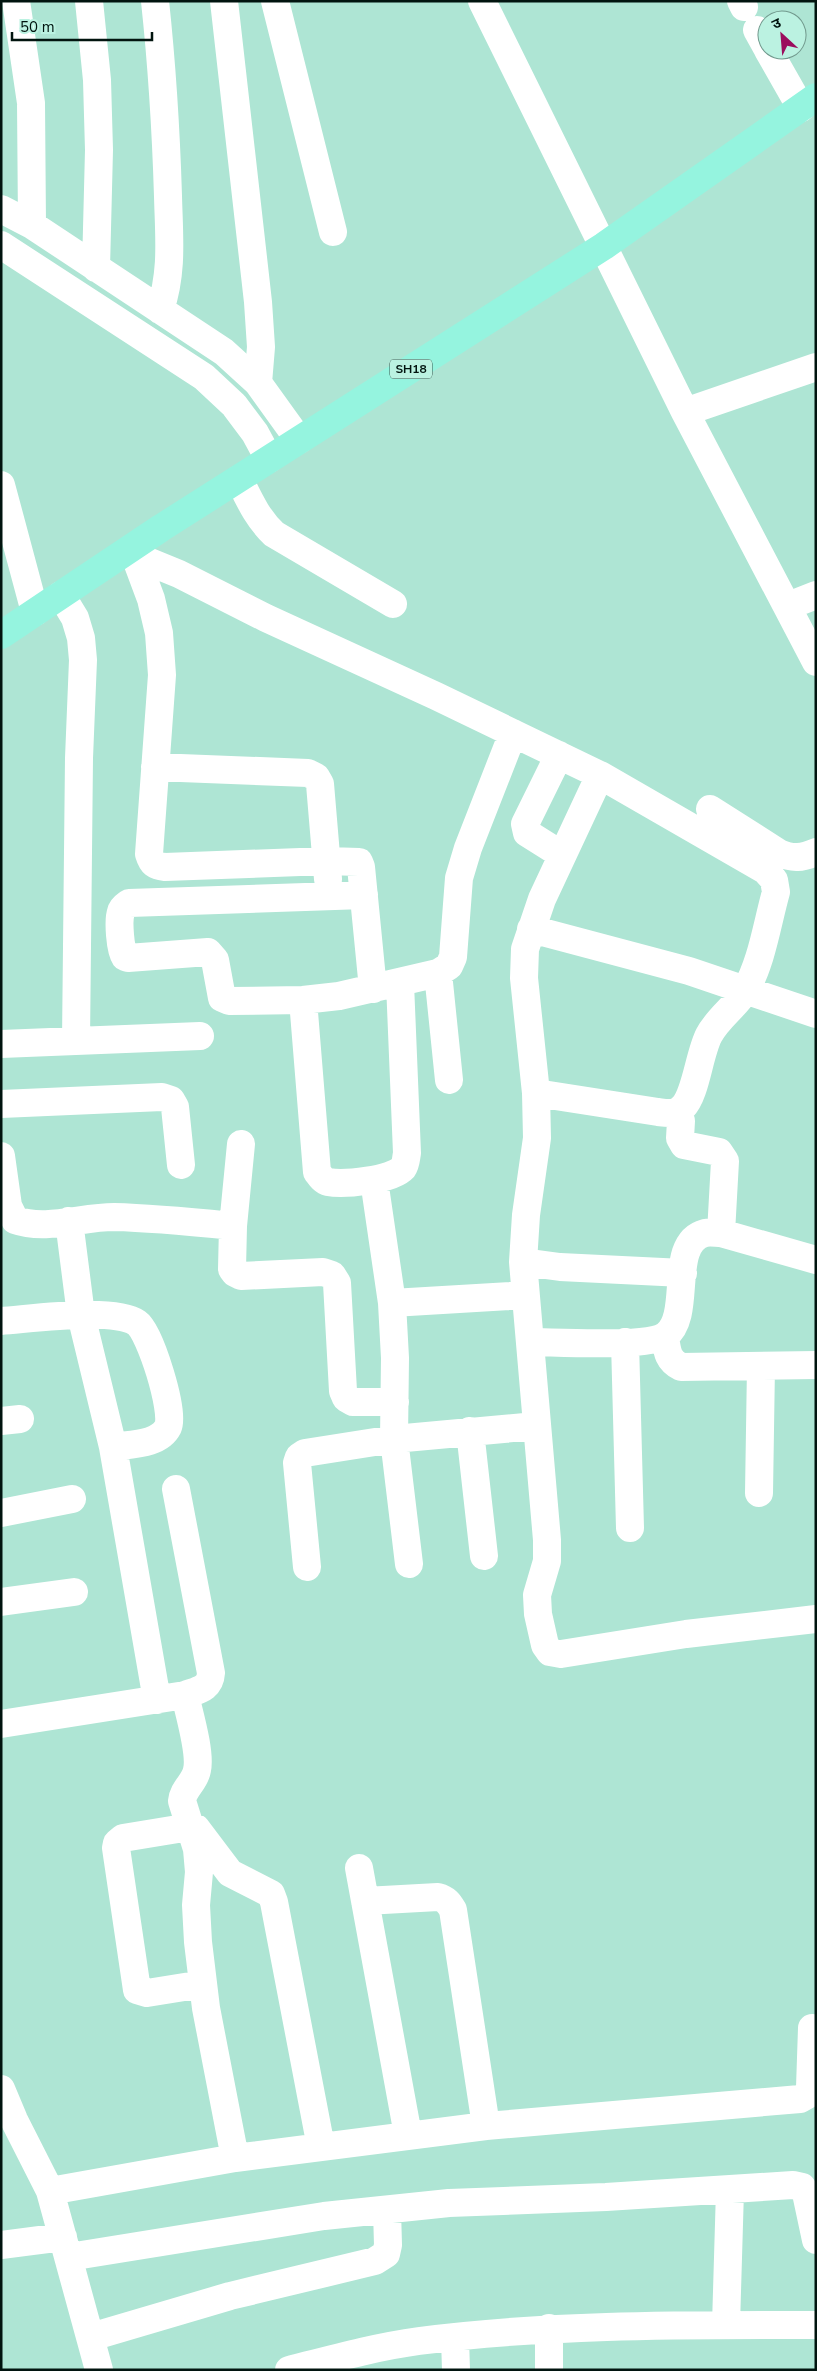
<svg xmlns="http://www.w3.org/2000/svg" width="817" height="2371" font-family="'Nunito Sans','Noto Sans Devanagari',sans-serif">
<rect width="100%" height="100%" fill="#aee5d4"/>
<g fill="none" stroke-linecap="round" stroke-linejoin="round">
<path stroke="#fff" stroke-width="28" d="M 16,1 L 31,103 L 32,225
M 89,1 L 97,80 L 99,150 L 96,268
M 155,1 C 162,66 166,131 168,196 C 169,237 173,271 160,310
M 224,1 L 258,302 L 261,347 L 258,383
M 275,1 L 333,232
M 482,1 L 685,412 L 816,662
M 741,1 L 744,7
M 757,30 L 767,48
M 768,50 L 801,108
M 1,209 L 32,225 L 224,352 L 258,383 L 299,440
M 1,245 L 204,377 L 234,405 L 255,433 L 269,459
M 685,412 L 816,367
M 239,479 C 249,499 257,518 274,534 L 393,604
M 1,485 L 35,612
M 132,548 L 151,599 L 159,633 L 162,675 L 149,854 C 152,864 155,866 165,867 L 327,861 L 359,862 L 361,867 L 373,989
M 135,556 L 179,574 L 266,618 L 436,696 L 600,775 L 765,870 L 774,880 L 776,892 C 767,924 762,962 745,991 C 735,1007 718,1018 709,1035 C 699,1054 696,1094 683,1107 C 676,1115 667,1113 658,1112 L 536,1093
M 61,595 L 75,618 L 81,638 L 83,660 L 79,758 L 76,1041
M 788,606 L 816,595
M 559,755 L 525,824 L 527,833 L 562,855
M 155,767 L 308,773 L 316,777 L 320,784 L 328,879
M 600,775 L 542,899 L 525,949 L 524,978 L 536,1093 L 537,1138 L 526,1215 L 523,1262 L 547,1540 L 547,1561 L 537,1595 L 538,1614 L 545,1645 L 550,1652 L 561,1654 L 686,1634 L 816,1619
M 710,809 L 779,853 C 793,859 802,858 816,852
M 364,895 L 129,903 C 125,906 122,907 121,912 C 118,920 120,950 125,957 L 128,958 L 208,952 L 215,960 L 222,998 L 229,1001 L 303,1000 L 339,996 L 438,973 L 449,966 L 453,957 L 459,878 L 468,848 L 513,733
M 531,929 L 689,971 L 816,1014
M 438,973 L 449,1080
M 303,1000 L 317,1172 C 320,1176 323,1181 328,1182 C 344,1185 392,1180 403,1168 C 406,1164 406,1158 407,1153 L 400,983
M 1,1044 L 200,1036
M 1,1104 L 162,1097 L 171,1100 L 175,1107 L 181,1165
M 674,1113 L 681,1121 L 680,1138 L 684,1145 L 719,1152 L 725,1161 L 721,1233
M 241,1144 L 233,1226 L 232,1269 L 235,1273 L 241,1276 L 323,1272 L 332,1275 L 337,1283 L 343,1391 L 346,1398 L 353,1402 L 395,1402
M 1,1156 L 8,1206 L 15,1220 C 46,1231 81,1217 114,1217 C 154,1218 193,1222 233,1226
M 374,1180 L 392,1303 L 395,1358 L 394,1439 L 409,1564
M 69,1221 L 81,1315 L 113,1447 L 157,1700
M 523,1262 L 560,1267 L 683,1273
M 392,1303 L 525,1295
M 1,1321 C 31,1319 114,1307 137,1323 C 150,1332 175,1412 168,1427 C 159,1445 130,1444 113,1447
M 665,1336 C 667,1350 667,1360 681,1367 L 816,1365
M 530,1342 C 555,1342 649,1348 666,1335 C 693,1315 667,1243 705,1233 C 710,1232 716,1233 721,1233 L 816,1260
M 625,1342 L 630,1528
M 1,1421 L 20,1419
M 470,1431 L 484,1556
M 759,1493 L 761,1366
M 1,1513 L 72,1499
M 307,1567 L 297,1463 L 299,1457 L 305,1453 L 394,1439 L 536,1426
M 1,1602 L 74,1592
M 185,1695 C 189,1713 201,1753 197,1770 C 195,1782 183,1789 182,1801 L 197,1849 L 199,1872 L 196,1905 L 198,1942 L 206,2008 L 235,2158
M 1,1724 L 185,1695 C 198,1690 210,1689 211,1673 L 176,1489
M 359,1868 L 408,2135
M 365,1901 L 438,1897 C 446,1899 449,1903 453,1910 L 486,2126
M 203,1984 L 147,1993 L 137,1990 L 116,1848 L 117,1843 L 123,1838 L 190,1827 L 196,1828 L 230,1873 L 271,1894 L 274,1902 L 321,2147
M 1,2089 L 14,2120 L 50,2191 L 99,2370
M 50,2191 L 235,2158 L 486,2126 L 800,2099 L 807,2095 L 810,2088 L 812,2028
M 1,2245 L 63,2237
M 69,2257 L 324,2216 L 449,2203 L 606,2197 L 793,2185 L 802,2187 L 806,2193 L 816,2240
M 726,2325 L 730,2190
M 91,2337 L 230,2296 L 375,2261 L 386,2254 L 388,2245 L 387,2210
M 455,2338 L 456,2370
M 289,2370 C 332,2359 375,2347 419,2341 C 551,2324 683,2325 816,2325
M 549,2370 L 549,2328"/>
<path stroke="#95f4df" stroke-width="28" d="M 1,635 L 161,528 L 604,246 L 816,97"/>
</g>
<g text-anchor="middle" stroke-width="5" stroke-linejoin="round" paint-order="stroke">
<rect fill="#bbf2e1" stroke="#39574e" stroke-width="1" x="390" y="359.5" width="42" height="19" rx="4"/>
<g font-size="12" font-weight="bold" fill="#01140f">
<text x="411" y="373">SH18</text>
</g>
</g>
<rect width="817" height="2371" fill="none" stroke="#01140f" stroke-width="5"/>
<g transform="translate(782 35) rotate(334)"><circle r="24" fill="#bbf2e1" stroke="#71998d"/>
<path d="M0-4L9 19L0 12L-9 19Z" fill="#9b0d5d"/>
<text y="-8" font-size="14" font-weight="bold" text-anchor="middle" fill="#01140f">उ</text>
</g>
<path d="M12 32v8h140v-8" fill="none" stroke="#01140f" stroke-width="2.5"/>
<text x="20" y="32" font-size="15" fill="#01140f" stroke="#bbf2e1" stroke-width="4" paint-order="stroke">50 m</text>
</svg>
